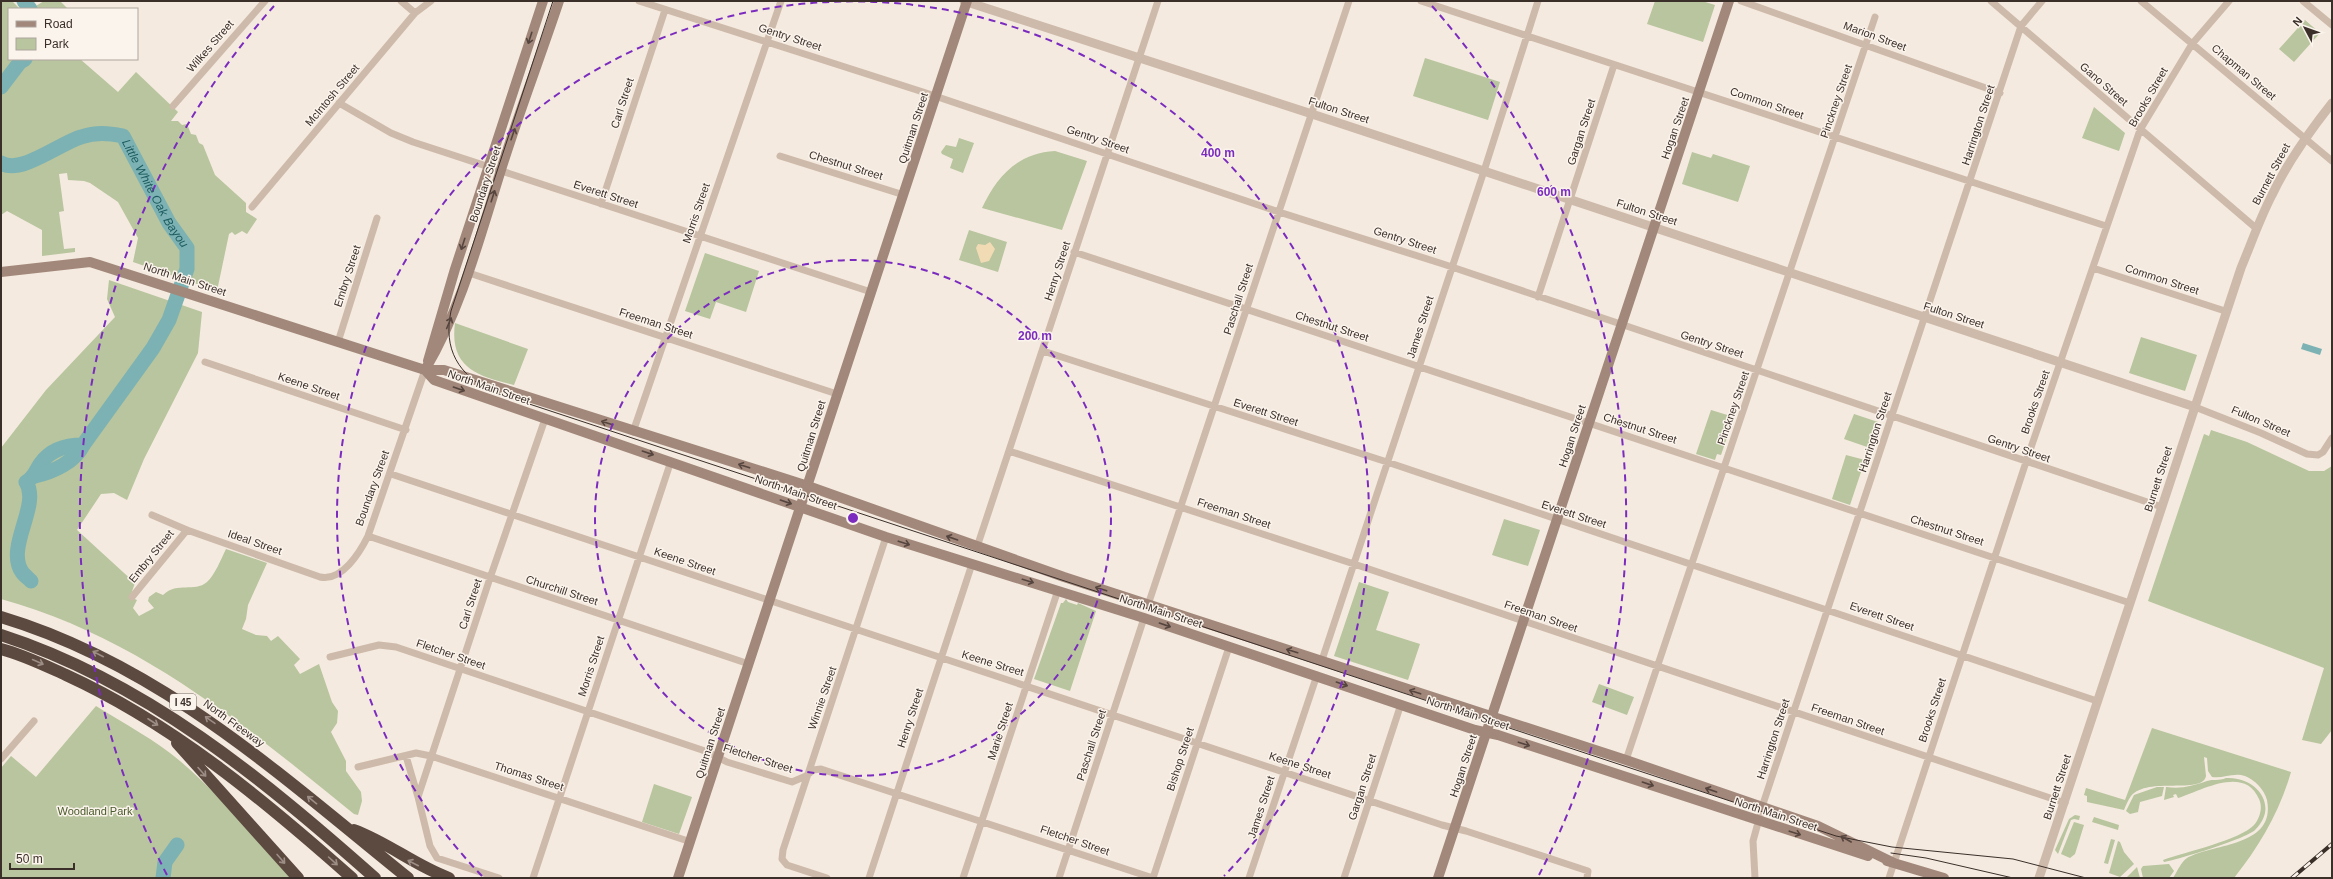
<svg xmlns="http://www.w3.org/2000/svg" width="2333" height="879" font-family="Helvetica,sans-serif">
<rect width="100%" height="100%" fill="#f4eadf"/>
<path fill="#b8c59e" d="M 1,1 L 12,1 L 20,9 L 9,9 L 9,59 L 80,59 L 118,92 L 136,72 L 178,112 L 171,121 L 178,121 L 182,125 L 187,124 L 191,134 L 196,135 L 199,143 L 203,145 L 215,175 L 246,203 L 246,212 L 257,219 L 247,234 L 242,231 L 235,235 L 232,232 L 229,234 L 217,291 L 133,262 L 138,238 L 118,202 L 90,183 L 84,181 L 68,180 L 67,173 L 59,174 L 64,211 L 59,212 L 64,249 L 75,248 L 75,252 L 42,256 L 42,230 L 7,211 L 1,215 Z
M 44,1 L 60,1 L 68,9 L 31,9 Z
M 1655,1 L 1702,1 L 1715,5 L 1703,42 L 1647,24 Z
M 2305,20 L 2320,33 L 2294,62 L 2279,49 Z
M 1425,58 L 1500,82 L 1488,120 L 1413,96 Z
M 2094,107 L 2125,133 L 2119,151 L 2082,138 Z
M 959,138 L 974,143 L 963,173 L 950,168 L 953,159 L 942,154 L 941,152 L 946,145 L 956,147 Z
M 1055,151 L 1087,161 L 1062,230 L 982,208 C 997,176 1018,153 1055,151 Z
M 1692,152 L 1711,158 L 1713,154 L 1750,166 L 1738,202 L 1682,184 Z
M 969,230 L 1007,242 L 998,272 L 959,260 Z
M 705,253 L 759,271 L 746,312 L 716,302 L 710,319 L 685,311 Z
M 109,280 L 202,312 L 198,353 L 144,459 L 127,500 L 114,493 L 101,494 L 77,530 L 135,583 L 130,597 L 137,600 L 133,608 L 139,616 L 154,608 L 148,601 L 149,597 L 156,592 L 163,595 C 178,581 194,593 207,582 C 215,575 221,559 226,549 L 267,563 L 248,605 L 246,619 L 242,629 L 256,635 L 267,636 L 271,641 L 278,636 L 300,659 L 294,665 L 300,674 L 319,664 L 332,702 L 338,711 L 337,723 L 331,732 L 346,761 L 346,771 L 361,792 L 362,801 L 358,815 L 354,814 C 247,727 137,636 1,599 L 1,448 L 46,390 L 115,317 L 107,299 Z
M 455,323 L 528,349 L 514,385 C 478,376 449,368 455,323 Z
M 2141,337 L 2197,355 L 2185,391 L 2129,373 Z
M 1711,410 L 1734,417 L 1721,455 L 1717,454 L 1715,460 L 1696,454 Z
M 1854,414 L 1878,422 L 1870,448 L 1844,439 Z
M 2211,430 L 2247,442 L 2309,471 L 2324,471 L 2332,466 L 2332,730 L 2321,744 L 2302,740 L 2324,668 L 2148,601 L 2204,434 L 2209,436 Z
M 1846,455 L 1865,460 L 1850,505 L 1832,499 Z
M 1504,519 L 1540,530 L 1528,566 L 1492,555 Z
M 1359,582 L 1389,592 L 1376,630 L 1420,644 L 1408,680 L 1334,656 Z
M 1066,599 L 1068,602 L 1077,605 L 1078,603 L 1096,611 L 1070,691 L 1034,679 L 1061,603 L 1063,603 Z
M 1599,684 L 1634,697 L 1627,715 L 1592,702 Z
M 96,706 C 125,724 155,740 180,761 C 221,796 256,838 291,878 L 1,878 L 1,768 L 11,756 L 36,777 Z
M 2152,728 L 2291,772 C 2280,811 2259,847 2234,878 L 2173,878 C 2177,872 2181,862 2187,858 C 2213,843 2276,847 2267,800 C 2264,789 2255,780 2245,776 C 2233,772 2223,779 2212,777 L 2208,771 L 2207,758 L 2204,757 L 2206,776 C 2202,795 2148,776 2131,796 C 2128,800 2126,805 2124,810 L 2087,802 L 2087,796 L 2084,795 L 2086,788 L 2125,800 Z
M 2226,778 C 2256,776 2280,806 2255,830 C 2245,839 2180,859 2164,862 L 2163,860 C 2183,853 2242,839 2254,825 C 2260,818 2263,807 2259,799 C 2245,765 2202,790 2178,798 L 2176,794 L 2173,795 L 2174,797 L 2164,800 L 2166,787 C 2182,789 2192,786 2207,781 C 2213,779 2219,781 2226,778 Z
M 654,784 L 692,797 L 679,834 L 642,822 Z
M 2157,787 L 2164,787 L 2162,796 L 2140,802 L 2138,812 L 2130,814 L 2126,811 L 2134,795 Z
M 2075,815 L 2080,816 L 2079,820 L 2074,819 L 2071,820 L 2058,854 L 2055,850 L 2069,819 Z
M 2094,817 L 2119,825 L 2118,830 L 2092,822 Z
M 2074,822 L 2084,825 L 2075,854 L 2070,858 L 2061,854 Z
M 2111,839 L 2115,840 L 2108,864 L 2104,863 Z
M 2118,841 L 2120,842 L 2124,852 L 2134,864 L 2120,877 L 2109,873 Z
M 2169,864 L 2174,871 L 2169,878 L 2143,878 L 2141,869 L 2143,866 Z
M 2137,867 L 2140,878 L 2126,878 Z"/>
<path fill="#f1dbb5" d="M 990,242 L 995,249 L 989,261 L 981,263 L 976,248 L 978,244 L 985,245 Z"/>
<path fill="#7cb2b3" d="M 2303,343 L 2322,349 L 2320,355 L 2301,349 Z"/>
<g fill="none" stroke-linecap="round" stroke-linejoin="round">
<g stroke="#7cb2b3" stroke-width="15">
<path d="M 24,1 L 30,9"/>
<path d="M 1,87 L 20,62 L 25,59"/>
<path id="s1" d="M 1,163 C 21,175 60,143 81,137 C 96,132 108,133 123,136 L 169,223 L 187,248 L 187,269 L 169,320 L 153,348 L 83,445 C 67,445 51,449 41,463 C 35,471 35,477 26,482 C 41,505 5,547 22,572 C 24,575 28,578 31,581"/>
<path d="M 35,476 C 53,472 75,462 83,445"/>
<path d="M 163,878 L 165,862 L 177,845"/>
</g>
<path stroke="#cebaaa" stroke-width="7" d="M 401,1 L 415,13
M 639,1 L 923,92 L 1279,212 L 1443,264 L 2162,507
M 1421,1 L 2106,226
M 1741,1 L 2000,93
M 1991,1 L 2257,229
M 2141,1 L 2332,161
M 2303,1 L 2332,25
M 339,103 L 391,133 L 413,142 L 871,292
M 173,106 L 265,1
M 780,156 L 904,195
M 601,204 L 665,10
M 252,207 L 415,13 L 431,1
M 1074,252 L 2130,603
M 2093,268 L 2225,311
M 469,273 L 837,394
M 1538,297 L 1614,65
M 338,342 L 377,218
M 1043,351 L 1387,462 L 2097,701
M 205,362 L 406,430
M 2195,407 L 2261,433 L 2307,454 L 2318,455 L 2323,452 L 2332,438
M 633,432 L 781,1
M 1009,451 L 1354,564 L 2065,803
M 391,474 L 1442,825 L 1466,831 L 1588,871 L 1587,878
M 152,515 L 187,530 L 320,577 C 342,582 360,552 368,536 L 425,370
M 368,536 L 749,664
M 977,547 L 1158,1
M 132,597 L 187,530
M 1148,605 L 1349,1
M 330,657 L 379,645 L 396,647 L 708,752 L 727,762 L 792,782 L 806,776 L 813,770 L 821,769 L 1153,878
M 1322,660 L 1484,171 L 1538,1
M 406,756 L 418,797
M 1,759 L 34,721
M 1626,760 L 1875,17
M 358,767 L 416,753 L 431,756 L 691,842
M 499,878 L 437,858 L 430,846 L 418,797 L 490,578 L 545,419
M 533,878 L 671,461
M 827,878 L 787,865 L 782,859 L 783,850 L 886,537
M 869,878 L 972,564
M 963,878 L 1058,590
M 1059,878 L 1144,618
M 1153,878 L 1229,647
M 1249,878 L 1317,675
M 1344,878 L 1401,704
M 1755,878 L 1753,841 L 1764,801 L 2021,26 L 2042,1
M 1889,878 L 2026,462 L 2140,130 L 2192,44 L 2229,1"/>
<path stroke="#cebaaa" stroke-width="9" d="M 964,1 L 1312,114 L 2195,407
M 2039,878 L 2241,268 C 2251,244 2260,218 2272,195 C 2288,161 2309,132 2332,103"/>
<path stroke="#a2887b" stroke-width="10" d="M 1,272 L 90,262 L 425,370 L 444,370 L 469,378 L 808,486 L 1064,577 L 1626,760 L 1818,826 L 1894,863
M 428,361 L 455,269 L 543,1
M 425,370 L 434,380 L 886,537 L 1144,618 L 1475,730 L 1498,735 L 1868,856
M 425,370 C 461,309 479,240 500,173 C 518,115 540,58 559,1
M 1887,861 L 1944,878
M 678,878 L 967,1
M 1438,878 L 1729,1"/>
<path stroke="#5c4940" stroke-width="12" d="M 1,617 C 161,665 280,775 408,878
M 1,635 C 146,682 263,779 375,878
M 1,649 C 24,655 44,665 66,675 C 173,724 264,800 352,878
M 177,743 L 298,878
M 354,830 C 389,843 414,865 449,878"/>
<path stroke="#3b2f2a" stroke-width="1" d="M 553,1 L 451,311 C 443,349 458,375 493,392 L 1836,836 L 1892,847 L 2013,859 L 2086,878
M 1891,853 L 1926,858 L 2013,878"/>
<defs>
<path id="rail" d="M 2292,878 L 2332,844"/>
</defs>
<use href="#rail" stroke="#3b2f2a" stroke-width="4"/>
<use href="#rail" stroke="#fbf4ec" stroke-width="2.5" stroke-dasharray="8" stroke-linecap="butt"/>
</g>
<defs><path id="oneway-shaft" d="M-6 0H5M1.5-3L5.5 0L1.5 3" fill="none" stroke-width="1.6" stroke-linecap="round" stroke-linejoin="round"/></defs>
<g stroke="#55453e">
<use href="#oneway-shaft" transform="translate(530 38) rotate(108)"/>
<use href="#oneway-shaft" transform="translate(513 134) rotate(-71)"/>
<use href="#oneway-shaft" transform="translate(493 196) rotate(-72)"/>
<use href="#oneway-shaft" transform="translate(463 244) rotate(108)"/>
<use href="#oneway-shaft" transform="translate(449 323) rotate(-67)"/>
<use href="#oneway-shaft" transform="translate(459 389) rotate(19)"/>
<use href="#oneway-shaft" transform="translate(607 423) rotate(-162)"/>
<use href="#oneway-shaft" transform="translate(648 453) rotate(19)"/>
<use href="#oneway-shaft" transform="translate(744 466) rotate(-162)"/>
<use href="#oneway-shaft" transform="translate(786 502) rotate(19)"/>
<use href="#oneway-shaft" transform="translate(952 538) rotate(-161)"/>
<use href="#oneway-shaft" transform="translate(904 543) rotate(18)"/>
<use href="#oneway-shaft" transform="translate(1028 581) rotate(17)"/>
<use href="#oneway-shaft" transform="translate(1101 589) rotate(-162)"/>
<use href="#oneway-shaft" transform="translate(1165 625) rotate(19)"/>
<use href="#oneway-shaft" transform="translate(1292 651) rotate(-163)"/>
<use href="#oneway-shaft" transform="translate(1342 684) rotate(19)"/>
<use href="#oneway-shaft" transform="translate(1415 692) rotate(-162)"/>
<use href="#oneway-shaft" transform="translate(1524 744) rotate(18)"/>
<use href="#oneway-shaft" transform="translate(1648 784) rotate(19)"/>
<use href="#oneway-shaft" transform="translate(1711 790) rotate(-161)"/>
<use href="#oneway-shaft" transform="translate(1795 833) rotate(18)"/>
<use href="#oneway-shaft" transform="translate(1846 839) rotate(-150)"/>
</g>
<g stroke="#9c8d85">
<use href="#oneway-shaft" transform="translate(98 654) rotate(-153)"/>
<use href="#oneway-shaft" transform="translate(38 662) rotate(24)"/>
<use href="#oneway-shaft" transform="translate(210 720) rotate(-145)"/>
<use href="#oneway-shaft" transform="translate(153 722) rotate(33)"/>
<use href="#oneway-shaft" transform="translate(202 772) rotate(48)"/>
<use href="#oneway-shaft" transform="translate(312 800) rotate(-141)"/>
<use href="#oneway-shaft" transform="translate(281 859) rotate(49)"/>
<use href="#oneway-shaft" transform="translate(333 861) rotate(42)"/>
<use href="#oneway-shaft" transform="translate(413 863) rotate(-153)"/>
</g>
<g fill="none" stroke="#7b2cbf" stroke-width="2" stroke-dasharray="7 5">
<circle cx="853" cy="518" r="258"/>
<path d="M482 876A516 516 0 1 1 1224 876"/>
<path d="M167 875A773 773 0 0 1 274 6M1432 6A773 773 0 0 1 1539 875"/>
</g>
<g text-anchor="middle" stroke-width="3" stroke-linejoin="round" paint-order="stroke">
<rect fill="#fbf4ec" stroke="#756a64" stroke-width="1" x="170" y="694" width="26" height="16" rx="3"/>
<g font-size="10" font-weight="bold" fill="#3b2f2a">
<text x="183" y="706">I 45</text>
</g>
<g font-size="11" fill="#3b2f2a" stroke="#fbf4ec">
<text transform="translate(1875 36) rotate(20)" y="4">Marion Street</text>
<text transform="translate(790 37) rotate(18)" y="4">Gentry Street</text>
<text transform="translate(210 46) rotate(-49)" y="4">Wilkes Street</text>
<text transform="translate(2244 72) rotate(40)" y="4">Chapman Street</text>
<text transform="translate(2104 84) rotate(41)" y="4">Gano Street</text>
<text transform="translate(332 95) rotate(-50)" y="4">McIntosh Street</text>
<text transform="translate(2148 97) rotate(-60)" y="4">Brooks Street</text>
<text transform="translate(1836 101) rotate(-71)" y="4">Pinckney Street</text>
<text transform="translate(622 103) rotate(-72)" y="4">Carl Street</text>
<text transform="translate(1767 103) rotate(19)" y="4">Common Street</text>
<text transform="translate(1339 110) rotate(18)" y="4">Fulton Street</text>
<text transform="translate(1978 125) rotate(-72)" y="4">Harrington Street</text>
<text transform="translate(913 128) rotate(-72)" y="4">Quitman Street</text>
<text transform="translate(1675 128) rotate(-71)" y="4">Hogan Street</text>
<text transform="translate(1581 132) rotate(-72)" y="4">Gargan Street</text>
<text transform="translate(1098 139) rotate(19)" y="4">Gentry Street</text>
<text transform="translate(846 165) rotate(17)" y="4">Chestnut Street</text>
<text transform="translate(2271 174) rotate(-62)" y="4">Burnett Street</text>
<text transform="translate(485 184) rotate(-72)" y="4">Boundary Street</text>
<text transform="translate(606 194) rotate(18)" y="4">Everett Street</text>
<text transform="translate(1647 212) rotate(18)" y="4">Fulton Street</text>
<text transform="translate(696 213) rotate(-71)" y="4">Morris Street</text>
<text transform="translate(1405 240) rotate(18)" y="4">Gentry Street</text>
<text transform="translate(1057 271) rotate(-72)" y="4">Henry Street</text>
<text transform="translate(347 276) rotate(-72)" y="4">Embry Street</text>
<text transform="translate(185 279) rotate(18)" y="4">North Main Street</text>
<text transform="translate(2162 279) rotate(18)" y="4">Common Street</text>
<text transform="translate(1238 299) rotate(-72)" y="4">Paschall Street</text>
<text transform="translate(1954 315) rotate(18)" y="4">Fulton Street</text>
<text transform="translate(656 323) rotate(18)" y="4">Freeman Street</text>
<text transform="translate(1332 326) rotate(18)" y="4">Chestnut Street</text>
<text transform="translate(1420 327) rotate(-72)" y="4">James Street</text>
<text transform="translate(1712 344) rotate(18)" y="4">Gentry Street</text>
<text transform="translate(309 386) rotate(19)" y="4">Keene Street</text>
<text transform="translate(489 387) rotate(19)" y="4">North Main Street</text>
<text transform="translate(2035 402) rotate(-71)" y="4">Brooks Street</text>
<text transform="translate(1733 408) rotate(-71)" y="4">Pinckney Street</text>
<text transform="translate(1266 412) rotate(18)" y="4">Everett Street</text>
<text transform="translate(2261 421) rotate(23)" y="4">Fulton Street</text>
<text transform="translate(1640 428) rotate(18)" y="4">Chestnut Street</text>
<text transform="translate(1875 432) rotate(-72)" y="4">Harrington Street</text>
<text transform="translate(811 436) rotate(-73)" y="4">Quitman Street</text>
<text transform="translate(1572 436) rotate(-72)" y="4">Hogan Street</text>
<text transform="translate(2019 448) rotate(19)" y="4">Gentry Street</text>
<text transform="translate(2158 479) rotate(-72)" y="4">Burnett Street</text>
<text transform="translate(372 488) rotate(-70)" y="4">Boundary Street</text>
<text transform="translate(796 492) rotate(19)" y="4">North Main Street</text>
<text transform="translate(1234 513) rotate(18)" y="4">Freeman Street</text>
<text transform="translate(1574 514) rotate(18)" y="4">Everett Street</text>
<text transform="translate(1947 530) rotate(18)" y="4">Chestnut Street</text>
<text transform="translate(255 542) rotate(19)" y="4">Ideal Street</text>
<text transform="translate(151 556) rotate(-51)" y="4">Embry Street</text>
<text transform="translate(685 561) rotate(19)" y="4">Keene Street</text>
<text transform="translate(562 590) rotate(18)" y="4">Churchill Street</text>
<text transform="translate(470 604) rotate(-72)" y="4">Carl Street</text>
<text transform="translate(1161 611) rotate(18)" y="4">North Main Street</text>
<text transform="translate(1541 616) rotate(19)" y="4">Freeman Street</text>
<text transform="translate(1882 616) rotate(19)" y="4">Everett Street</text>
<text transform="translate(451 654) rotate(19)" y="4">Fletcher Street</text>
<text transform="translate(993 663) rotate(17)" y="4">Keene Street</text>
<text transform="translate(591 666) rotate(-72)" y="4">Morris Street</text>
<text transform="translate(822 698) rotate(-71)" y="4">Winnie Street</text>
<text transform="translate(1932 710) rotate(-72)" y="4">Brooks Street</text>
<text transform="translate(1468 713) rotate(18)" y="4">North Main Street</text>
<text transform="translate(910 718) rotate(-72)" y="4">Henry Street</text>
<text transform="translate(1848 719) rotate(19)" y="4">Freeman Street</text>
<text transform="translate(234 723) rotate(36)" y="4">North Freeway</text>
<text transform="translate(1000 731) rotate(-72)" y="4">Marie Street</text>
<text transform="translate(1773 739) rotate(-72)" y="4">Harrington Street</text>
<text transform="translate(710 743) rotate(-72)" y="4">Quitman Street</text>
<text transform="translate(1091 745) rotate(-72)" y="4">Paschall Street</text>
<text transform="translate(758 758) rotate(18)" y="4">Fletcher Street</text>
<text transform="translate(1180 759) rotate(-72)" y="4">Bishop Street</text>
<text transform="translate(1300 765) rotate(18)" y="4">Keene Street</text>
<text transform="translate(1463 766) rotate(-72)" y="4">Hogan Street</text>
<text transform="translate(529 776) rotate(18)" y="4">Thomas Street</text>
<text transform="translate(1362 787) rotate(-72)" y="4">Gargan Street</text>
<text transform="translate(2057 787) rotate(-72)" y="4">Burnett Street</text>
<text transform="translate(1261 807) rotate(-72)" y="4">James Street</text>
<text transform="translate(1776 814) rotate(18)" y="4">North Main Street</text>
<text transform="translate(1075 840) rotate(19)" y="4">Fletcher Street</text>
</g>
<g font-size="11" fill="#4a5a2c" stroke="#fbf4ec">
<text x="95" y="815">Woodland Park</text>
</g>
<g font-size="12" font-style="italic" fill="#1d5b5f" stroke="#fbf4ec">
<text dy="4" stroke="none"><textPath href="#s1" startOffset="195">Little White Oak Bayou</textPath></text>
</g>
</g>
<circle cx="853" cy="518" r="6" fill="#7b2cbf" stroke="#fbf4ec" stroke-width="2"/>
<g font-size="12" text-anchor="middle" font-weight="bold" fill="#7b2cbf" stroke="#fbf4ec" stroke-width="3" stroke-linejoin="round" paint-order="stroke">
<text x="1218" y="157">400 m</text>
<text x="1554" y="196">600 m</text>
<text x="1035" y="340">200 m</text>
</g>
<rect width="2333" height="879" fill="none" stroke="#3b2f2a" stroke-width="4"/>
<rect x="8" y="8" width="130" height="52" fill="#fbf4ec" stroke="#aea59e"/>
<rect x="16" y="21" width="20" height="6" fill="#a2887b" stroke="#aea59e"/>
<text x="44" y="28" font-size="12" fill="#3b2f2a">Road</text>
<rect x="16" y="38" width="20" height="12" fill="#b8c59e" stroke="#aea59e"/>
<text x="44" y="48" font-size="12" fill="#3b2f2a">Park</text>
<g transform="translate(2305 28) rotate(311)" stroke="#fbf4ec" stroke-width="3" paint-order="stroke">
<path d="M0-3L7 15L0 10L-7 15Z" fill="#3b2f2a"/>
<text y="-6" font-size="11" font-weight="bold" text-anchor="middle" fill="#3b2f2a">N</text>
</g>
<path d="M10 863v6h64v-6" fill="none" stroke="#3b2f2a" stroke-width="2"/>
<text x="16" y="863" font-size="12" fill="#3b2f2a" stroke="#fbf4ec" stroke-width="3" paint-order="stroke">50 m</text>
</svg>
